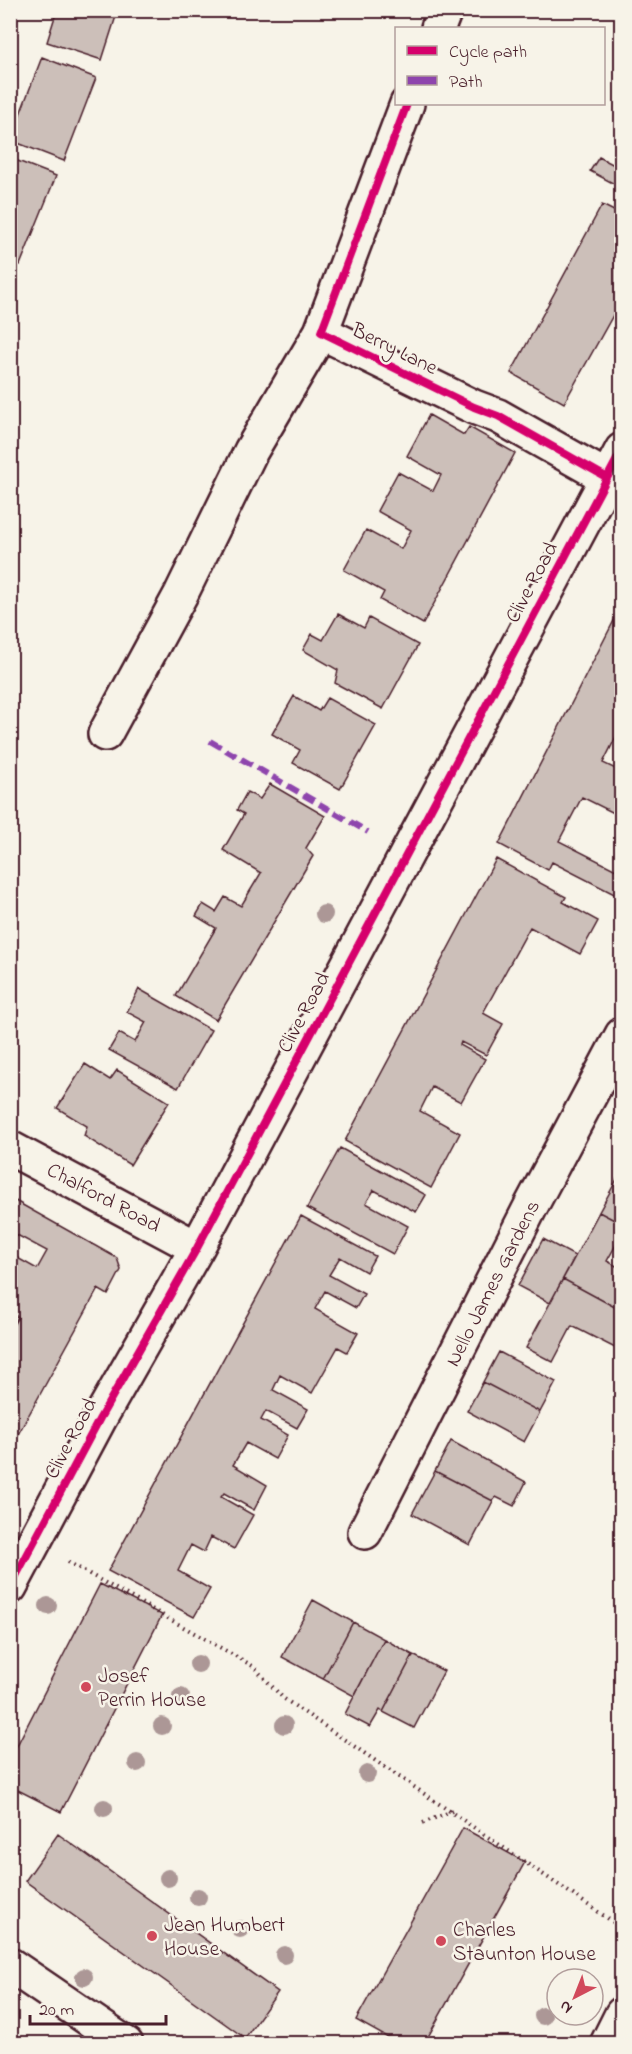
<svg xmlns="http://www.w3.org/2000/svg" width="632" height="2054" font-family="'Indie Flower',sans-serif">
<rect width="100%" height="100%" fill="#f7f3e8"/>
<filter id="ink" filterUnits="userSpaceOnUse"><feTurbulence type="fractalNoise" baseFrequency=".0167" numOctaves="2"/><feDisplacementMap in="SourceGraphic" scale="12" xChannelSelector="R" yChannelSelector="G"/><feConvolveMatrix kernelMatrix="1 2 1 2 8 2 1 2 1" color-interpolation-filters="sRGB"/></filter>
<g filter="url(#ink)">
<path fill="#ccbfb9" stroke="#4a1f2b" stroke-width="1.5" d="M 57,10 L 118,10 L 102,60 L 47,42 Z
M 42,57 L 96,78 L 64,161 L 10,140 Z
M 599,157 L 618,167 L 622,160 L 622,188 L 590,171 Z
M 10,158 L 56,176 L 20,265 L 10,261 Z
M 602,205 L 622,215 L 622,299 L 564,403 L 511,373 Z
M 429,415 L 464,435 L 469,427 L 515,453 L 423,624 L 380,600 L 384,592 L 344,570 L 366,530 L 401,549 L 411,530 L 377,511 L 398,472 L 433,491 L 441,475 L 407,456 Z
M 622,605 L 622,739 L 616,737 L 603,763 L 622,772 L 622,817 L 582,797 L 559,841 L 622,873 L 622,898 L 552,862 L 548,870 L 499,844 Z
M 338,614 L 364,628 L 369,618 L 418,645 L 383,709 L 335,683 L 338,670 L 303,650 L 312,634 L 323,640 Z
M 294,696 L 319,711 L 327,698 L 376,725 L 340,789 L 293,763 L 300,750 L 272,734 Z
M 270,784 L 325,816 L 306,848 L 313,856 L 216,1020 L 176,996 L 216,928 L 196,916 L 203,904 L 216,912 L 225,897 L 241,906 L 261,873 L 223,850 L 244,814 L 237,810 L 247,792 L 260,799 Z
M 496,859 L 566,897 L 563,902 L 598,921 L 580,954 L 530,927 L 483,1013 L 503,1024 L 486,1055 L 461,1042 L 460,1045 L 485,1059 L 461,1102 L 432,1087 L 420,1111 L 460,1133 L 431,1188 L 345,1141 Z
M 139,989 L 211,1030 L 178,1088 L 109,1050 L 119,1033 L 135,1042 L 146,1022 L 127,1012 Z
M 85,1064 L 110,1080 L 117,1070 L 169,1102 L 130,1165 L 84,1136 L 87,1126 L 57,1108 Z
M 340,1148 L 426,1195 L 416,1212 L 374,1190 L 366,1203 L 408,1226 L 393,1254 L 307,1208 Z
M 622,1170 L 622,1224 L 599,1212 Z
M 10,1198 L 117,1258 L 121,1270 L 108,1295 L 98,1289 L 10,1449 L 10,1330 L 18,1317 L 10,1313 L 10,1262 L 14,1256 L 37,1269 L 47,1251 L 17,1235 L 10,1245 Z
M 599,1212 L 622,1224 L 622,1234 L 607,1261 L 622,1269 L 622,1311 L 563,1279 Z
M 301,1216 L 375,1256 L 366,1272 L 340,1257 L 329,1275 L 364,1294 L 356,1308 L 325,1291 L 315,1309 L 358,1333 L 347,1352 L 338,1347 L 312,1393 L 280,1375 L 273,1390 L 308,1409 L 297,1428 L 266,1411 L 261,1420 L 288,1435 L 275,1459 L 246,1443 L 233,1465 L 267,1485 L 254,1510 L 224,1493 L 221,1497 L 253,1515 L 234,1549 L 211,1537 L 204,1552 L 191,1545 L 178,1571 L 210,1589 L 194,1617 L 108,1571 Z
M 543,1239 L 575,1256 L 550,1303 L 518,1286 Z
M 563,1279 L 622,1311 L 622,1336 L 615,1348 L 572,1326 L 553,1362 L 526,1348 Z
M 499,1352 L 556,1382 L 540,1412 L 483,1382 Z
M 483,1382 L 540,1412 L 524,1442 L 467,1411 Z
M 451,1441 L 526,1482 L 514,1506 L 496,1497 L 493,1501 L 435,1471 Z
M 435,1471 L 493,1501 L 470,1545 L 412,1514 Z
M 100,1584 L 162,1615 L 61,1812 L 10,1786 L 10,1759 Z
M 313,1600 L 353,1622 L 323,1679 L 282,1657 Z
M 353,1622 L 384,1639 L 354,1696 L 323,1679 Z
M 384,1639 L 413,1655 L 383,1712 L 380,1710 L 370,1727 L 345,1714 Z
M 413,1655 L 444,1671 L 414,1728 L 383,1712 Z
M 463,1828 L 525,1862 L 424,2044 L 399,2044 L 356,2020 Z
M 58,1834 L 278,1992 L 245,2038 L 25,1881 Z"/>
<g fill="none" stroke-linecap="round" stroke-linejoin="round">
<defs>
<path id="minor" d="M 438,28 L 445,10
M 407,104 L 321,332 L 474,407 L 498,416 L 606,477
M 105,734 L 181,594 L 251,451 L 321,332
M 10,1148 L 197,1248
M 365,1532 L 531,1206 L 622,1035
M 10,1587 L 100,1418 L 197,1248 L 622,450
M 10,1965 L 126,2044
M 607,2044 L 622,2014"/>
</defs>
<use href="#minor" stroke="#4a1f2b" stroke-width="38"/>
<path stroke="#4a1f2b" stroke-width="4" stroke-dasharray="1.5 4.5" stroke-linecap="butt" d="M 68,1562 L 253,1666 L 283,1698 L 622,1928
M 423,1823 L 452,1811"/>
<use href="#minor" stroke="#f7f3e8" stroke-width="33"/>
<path stroke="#8e44ad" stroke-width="6" stroke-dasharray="12 6" stroke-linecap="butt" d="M 210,741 L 368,832"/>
<defs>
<path id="cycleway" d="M 407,104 L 321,332 L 474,407 L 498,416 L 606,477
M 10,1587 L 100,1418 L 197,1248 L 622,450"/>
</defs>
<use href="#cycleway" stroke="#f7f3e8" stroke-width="11"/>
<use href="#cycleway" stroke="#d6006c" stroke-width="8"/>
</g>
<g fill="#ac9796">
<circle cx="324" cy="914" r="9"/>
<circle cx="48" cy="1606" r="9"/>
<circle cx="198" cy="1664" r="9"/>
<circle cx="181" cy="1697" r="9"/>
<circle cx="284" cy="1725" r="9"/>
<circle cx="162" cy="1726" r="9"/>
<circle cx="137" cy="1763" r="9"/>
<circle cx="367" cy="1774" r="9"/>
<circle cx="104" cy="1808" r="9"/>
<circle cx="168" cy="1878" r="9"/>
<circle cx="198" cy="1897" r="9"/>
<circle cx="240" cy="1929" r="9"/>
<circle cx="284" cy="1955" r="9"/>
<circle cx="84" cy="1977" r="9"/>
<circle cx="543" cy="2016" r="9"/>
</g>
</g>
<g fill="#d1495b" stroke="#f7f3e8" stroke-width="2">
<circle cx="86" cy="1687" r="6"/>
<circle cx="152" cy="1936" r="6"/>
<circle cx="441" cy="1941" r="6"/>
</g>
<g text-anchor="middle" stroke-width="5" stroke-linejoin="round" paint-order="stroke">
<g font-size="21" fill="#4a1f2b" stroke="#f7f3e8">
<text transform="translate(395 348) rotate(26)" y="7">Berry Lane</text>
<text transform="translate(531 582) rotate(-62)" y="7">Clive Road</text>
<text transform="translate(303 1012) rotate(-62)" y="7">Clive Road</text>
<text transform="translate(104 1197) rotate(28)" y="7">Chalford Road</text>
<text transform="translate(492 1283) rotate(-63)" y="7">Nello James Gardens</text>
<text transform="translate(70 1438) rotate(-62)" y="7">Clive Road</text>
</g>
<g font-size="21" fill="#4a1f2b" stroke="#f7f3e8" text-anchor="start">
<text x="98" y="1682">Josef<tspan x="98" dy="24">Perrin House</tspan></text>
<text x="164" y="1931">Jean Humbert<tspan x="164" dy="24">House</tspan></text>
<text x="453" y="1936">Charles<tspan x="453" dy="24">Staunton House</tspan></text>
</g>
</g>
<rect width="632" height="2054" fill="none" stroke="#f7f3e8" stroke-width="36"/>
<rect x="18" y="18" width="596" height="2018" fill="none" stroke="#4a1f2b" stroke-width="2" filter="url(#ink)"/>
<rect x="395" y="27" width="210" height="78" fill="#f7f3e8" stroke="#b29e9c" stroke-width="1.5"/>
<rect x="407" y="46" width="30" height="9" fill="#d6006c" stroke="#b29e9c" stroke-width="1.5"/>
<text x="449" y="57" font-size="18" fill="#4a1f2b">Cycle path</text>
<rect x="407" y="76" width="30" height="9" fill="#8e44ad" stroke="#b29e9c" stroke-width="1.5"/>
<text x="449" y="87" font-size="18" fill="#4a1f2b">Path</text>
<g transform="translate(575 1997) rotate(222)"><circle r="28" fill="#f7f3e8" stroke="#b29e9c" stroke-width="1.5"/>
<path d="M0-4.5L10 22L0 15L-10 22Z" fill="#d1495b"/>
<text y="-9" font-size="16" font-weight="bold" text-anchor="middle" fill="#4a1f2b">N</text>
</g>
<path d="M30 2015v9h136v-9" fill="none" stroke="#4a1f2b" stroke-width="3"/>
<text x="39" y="2015" font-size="18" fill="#4a1f2b" stroke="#f7f3e8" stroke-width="4.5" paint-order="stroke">20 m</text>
</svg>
